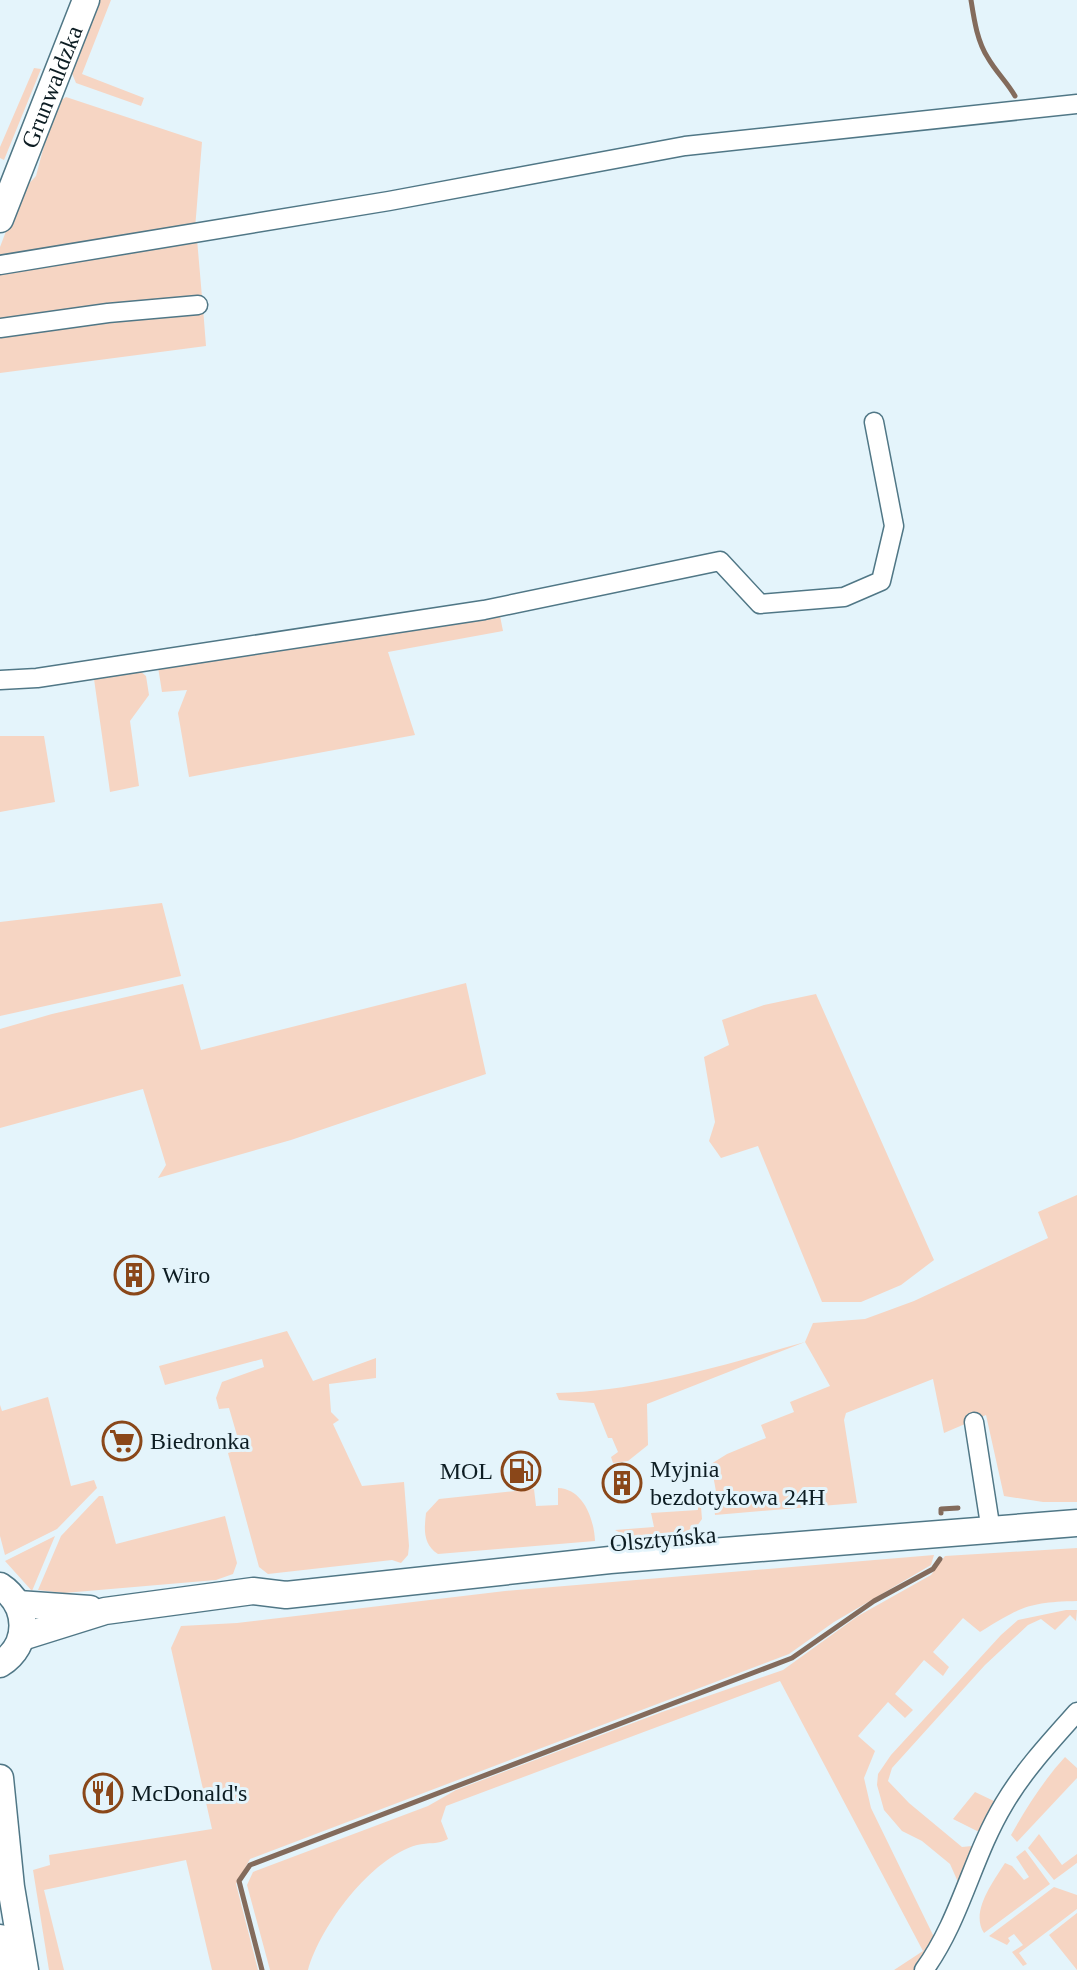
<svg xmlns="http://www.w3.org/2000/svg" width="1077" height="1970" font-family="Georgia,serif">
<rect width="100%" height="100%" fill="#e4f4fb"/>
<path fill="#f6d5c3" d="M 94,0 L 111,0 L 82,74 L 144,98 L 141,106 L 76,83 L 68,64 Z
M 34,68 L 41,69 L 4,160 L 0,158 L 0,147 Z
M 66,97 L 202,142 L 195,229 L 0,260 L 0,247 L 21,192 L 36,176 L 55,104 Z
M 197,239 L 202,297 L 0,322 L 0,274 Z
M 203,308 L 206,346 L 0,373 L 0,333 Z
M 500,616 L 503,631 L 388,652 L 415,735 L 189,777 L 178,713 L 187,690 L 162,692 L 158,667 Z
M 140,671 L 146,676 L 149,695 L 130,721 L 139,786 L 110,792 L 94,679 Z
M 0,736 L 44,736 L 55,802 L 0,812 Z
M 162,903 L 181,976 L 0,1016 L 0,922 Z
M 466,983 L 486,1074 L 291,1140 L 158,1178 L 166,1165 L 143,1089 L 0,1128 L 0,1029 L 52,1014 L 183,984 L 201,1050 Z
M 816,994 L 934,1260 L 901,1285 L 861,1302 L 822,1302 L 758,1146 L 721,1158 L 709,1141 L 715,1122 L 704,1057 L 729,1045 L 722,1020 L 764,1005 Z
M 1077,1195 L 1077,1502 L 1043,1502 L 1004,1496 L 986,1415 L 944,1433 L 933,1379 L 846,1413 L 844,1420 L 857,1503 L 715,1515 L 713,1498 L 717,1497 L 711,1464 L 727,1454 L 766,1438 L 761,1425 L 794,1412 L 790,1402 L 830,1386 L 805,1342 L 647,1404 L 648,1445 L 628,1461 L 613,1463 L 611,1457 L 618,1452 L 612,1438 L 608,1438 L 594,1403 L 559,1400 L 556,1393 C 642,1391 723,1365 805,1342 L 813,1323 L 865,1319 L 914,1301 L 1048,1238 L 1038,1212 Z
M 287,1331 L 313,1381 L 376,1358 L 376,1378 L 329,1384 L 331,1412 L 339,1420 L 333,1424 L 362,1486 L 404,1482 L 409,1546 L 408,1555 L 401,1563 L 392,1560 L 268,1574 L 259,1567 L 228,1453 L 241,1449 L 229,1408 L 219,1409 L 216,1398 L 222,1382 L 264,1367 L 262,1359 L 165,1385 L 159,1366 Z
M 48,1397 L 71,1486 L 94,1480 L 97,1488 L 57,1529 L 5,1555 L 0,1536 L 0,1405 L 2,1411 Z
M 558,1488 C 583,1489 594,1518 595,1541 L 438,1554 C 423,1544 424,1530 426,1513 L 439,1499 L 534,1489 L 536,1506 L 558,1505 Z
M 99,1496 L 103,1496 L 116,1544 L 225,1516 L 237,1563 L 233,1574 L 216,1580 L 64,1593 L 38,1590 L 61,1536 Z
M 698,1505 L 701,1507 L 702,1519 L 697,1526 L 684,1532 L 626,1536 L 615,1530 L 654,1527 L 651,1513 L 698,1510 Z
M 55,1536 L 32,1591 L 5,1561 Z
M 1077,1548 L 1077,1601 C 1029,1602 1020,1607 980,1632 L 963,1618 L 933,1652 L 949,1667 L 943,1676 L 924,1660 L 895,1694 L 913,1710 L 905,1718 L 888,1702 L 858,1736 L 875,1751 L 864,1778 L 871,1808 L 933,1935 L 943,1946 L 927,1970 L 894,1970 L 923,1951 L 780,1681 L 446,1806 L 441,1821 L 448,1839 C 438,1845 428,1842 417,1845 C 371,1858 321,1925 308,1970 L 270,1970 L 247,1885 L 253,1872 L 428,1806 L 456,1790 L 662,1712 L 783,1670 L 858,1616 L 931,1575 L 945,1556 Z
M 934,1555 L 931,1565 L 834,1622 L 789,1654 L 250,1859 L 236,1884 L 258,1970 L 212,1970 L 186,1860 L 44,1890 L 64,1970 L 49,1970 L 33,1870 L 50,1865 L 49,1855 L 212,1829 L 171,1648 L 181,1626 L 237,1623 L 505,1591 Z
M 1066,1610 L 1077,1610 L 1076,1621 L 1070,1615 L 1055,1630 L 1041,1619 L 1028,1625 L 985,1665 L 892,1768 L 888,1781 L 909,1803 L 962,1847 L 982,1845 L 962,1891 L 950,1864 L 922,1841 L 902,1831 L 884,1810 L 877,1785 L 878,1774 L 891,1755 L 1001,1635 L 1018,1620 Z
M 1065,1757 L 1077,1768 L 1077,1778 L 1017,1842 L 1011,1835 C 1027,1807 1043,1781 1065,1757 Z
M 975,1792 L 996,1802 L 989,1837 L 953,1819 Z
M 1039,1834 L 1062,1865 L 1077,1854 L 1077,1863 L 1054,1880 L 1028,1848 Z
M 1025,1850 L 1050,1884 L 984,1933 C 970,1912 993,1882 1005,1863 L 1012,1866 L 1024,1880 L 1029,1877 L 1016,1857 Z
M 1054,1887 L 1077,1895 L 1077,1909 L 1019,1953 L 1027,1964 L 1023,1966 L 1012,1952 L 1023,1945 L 1014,1934 L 1008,1938 L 1010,1941 L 1007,1945 L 989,1936 Z
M 1077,1913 L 1077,1970 L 1049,1935 Z"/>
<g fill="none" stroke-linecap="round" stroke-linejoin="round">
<path stroke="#836b5c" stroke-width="5" d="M 971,0 C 974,19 977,41 988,58 C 996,72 1007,82 1015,96
M 941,1513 L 941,1509 L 958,1508
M 262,1970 L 239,1881 L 250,1865 L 792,1658 L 874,1601 L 933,1569 L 940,1559"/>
<defs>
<path id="street" d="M 0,265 L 389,201 L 685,146 L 1077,104
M 0,328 L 108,313 L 198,305
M 0,680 L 37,678 L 484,610 L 720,561 L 760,604 L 844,597 L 881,581 L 894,526 L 874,422
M 974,1422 L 991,1531
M 924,1970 C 961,1919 972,1857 1004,1804 C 1024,1770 1051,1741 1077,1712"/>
<g id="secondary">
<path id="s1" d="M 0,219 L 86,0"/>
<path d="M 0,1586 C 29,1605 31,1645 0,1664"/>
<path d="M 18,1604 L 90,1609"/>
<path d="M 22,1637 L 105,1611 L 253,1591 L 286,1595 L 610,1560 L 1077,1523"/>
<path d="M 0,1778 L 11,1887 L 25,1970"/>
<path d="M 0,1938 L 7,1970"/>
</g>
</defs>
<use href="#street" stroke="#507786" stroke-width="21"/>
<use href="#secondary" stroke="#507786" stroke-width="29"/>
<use href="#street" stroke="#fff" stroke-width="18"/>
<use href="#secondary" stroke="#fff" stroke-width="26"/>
</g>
<defs>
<symbol id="building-ring" viewBox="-11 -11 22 22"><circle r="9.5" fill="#e4f4fb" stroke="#8a4719" stroke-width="1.5"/><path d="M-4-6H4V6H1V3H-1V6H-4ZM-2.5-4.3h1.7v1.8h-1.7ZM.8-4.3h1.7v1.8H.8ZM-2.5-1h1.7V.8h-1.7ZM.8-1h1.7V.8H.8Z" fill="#8a4719"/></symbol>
<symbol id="supermarket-ring" viewBox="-11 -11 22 22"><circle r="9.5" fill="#e4f4fb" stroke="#8a4719" stroke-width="1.5"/><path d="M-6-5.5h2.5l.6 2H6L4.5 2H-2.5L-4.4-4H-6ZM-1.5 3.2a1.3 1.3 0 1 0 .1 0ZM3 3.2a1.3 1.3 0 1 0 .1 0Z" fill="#8a4719"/></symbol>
<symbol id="fuel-ring" viewBox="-11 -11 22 22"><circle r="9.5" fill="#e4f4fb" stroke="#8a4719" stroke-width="1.5"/><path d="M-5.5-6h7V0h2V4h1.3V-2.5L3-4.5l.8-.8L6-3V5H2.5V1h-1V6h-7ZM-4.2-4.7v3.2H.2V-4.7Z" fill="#8a4719"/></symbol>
<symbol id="restaurant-ring" viewBox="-11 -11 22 22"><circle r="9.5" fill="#e4f4fb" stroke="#8a4719" stroke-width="1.5"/><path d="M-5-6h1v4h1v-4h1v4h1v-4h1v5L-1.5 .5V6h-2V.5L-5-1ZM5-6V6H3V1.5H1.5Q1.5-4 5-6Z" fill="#8a4719"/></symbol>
</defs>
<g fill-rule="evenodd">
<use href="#building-ring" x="112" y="1253" width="44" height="44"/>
<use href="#supermarket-ring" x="100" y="1419" width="44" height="44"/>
<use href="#fuel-ring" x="499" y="1449" width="44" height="44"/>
<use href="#building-ring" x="600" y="1461" width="44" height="44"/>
<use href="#restaurant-ring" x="81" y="1771" width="44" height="44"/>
</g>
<g text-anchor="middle" stroke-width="6" stroke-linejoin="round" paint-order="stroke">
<g font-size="24" fill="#0d1d23" stroke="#e4f4fb">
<text dy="8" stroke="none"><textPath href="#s1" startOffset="142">Grunwaldzka</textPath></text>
<text transform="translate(663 1539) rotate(-5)" y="8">Olsztyńska</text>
</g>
<g font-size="24" fill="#0d1d23" stroke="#e4f4fb" text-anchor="start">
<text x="162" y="1283">Wiro</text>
<text x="150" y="1449">Biedronka</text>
<text x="650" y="1477">Myjnia<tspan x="650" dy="28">bezdotykowa 24H</tspan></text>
<text x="493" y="1479" text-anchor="end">MOL</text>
<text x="131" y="1801">McDonald's</text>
</g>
</g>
</svg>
